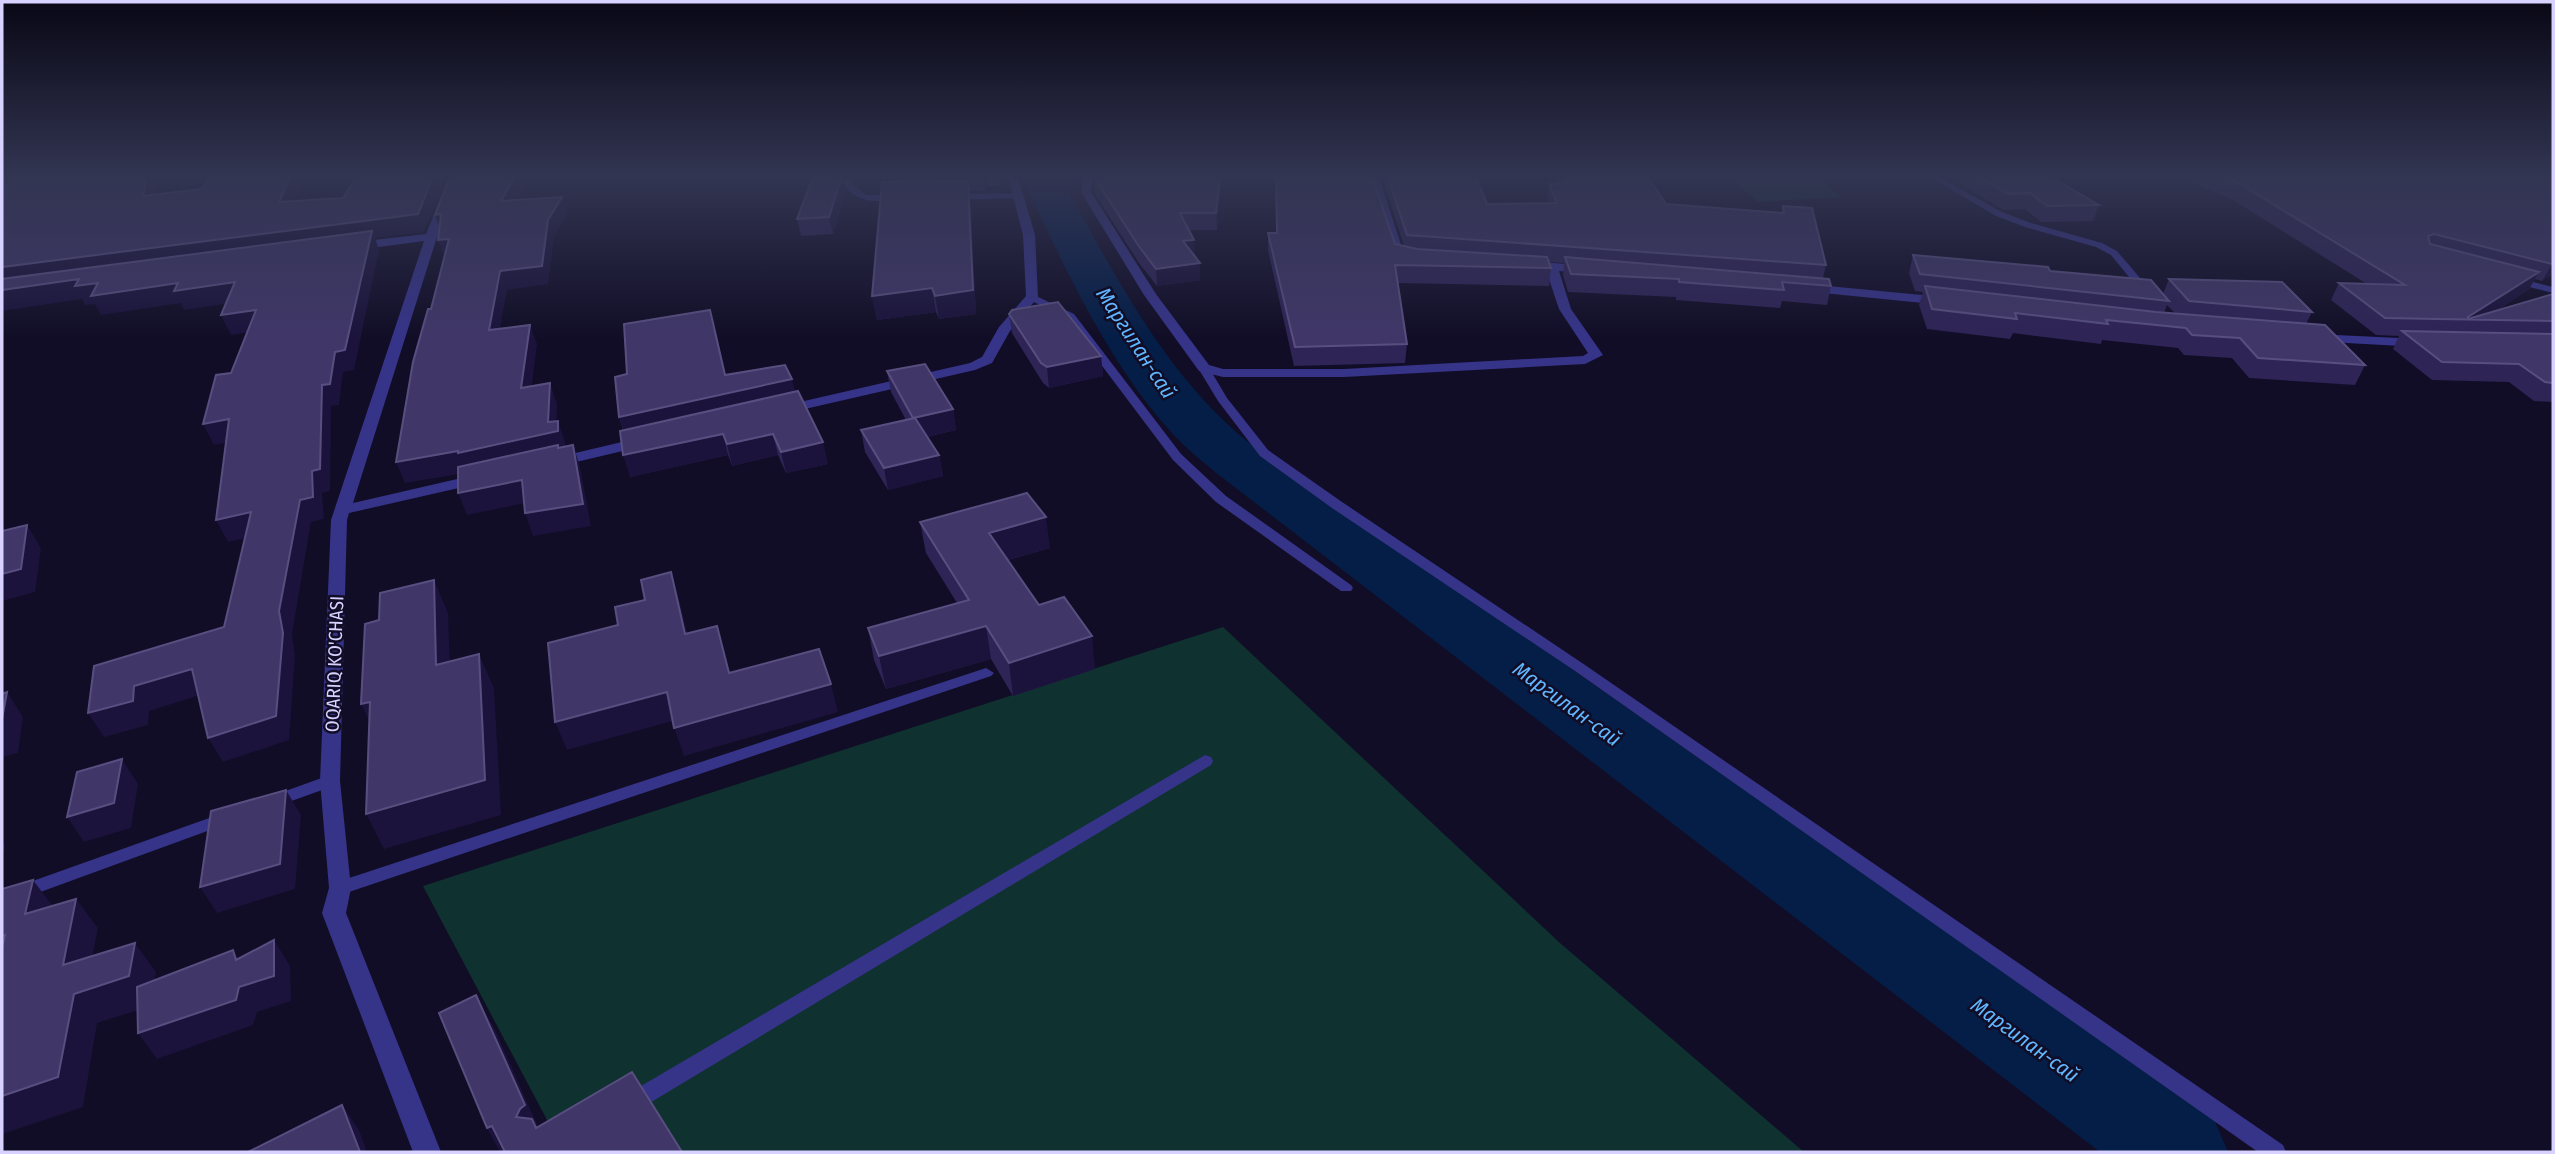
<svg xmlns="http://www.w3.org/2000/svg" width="2555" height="1154" font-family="'Fira Sans Condensed',sans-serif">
<rect width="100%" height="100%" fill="#110d26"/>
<path fill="#0f312f" d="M 1731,177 L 1816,177 L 1842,197 L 1758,202 Z
M 1223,627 L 1560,943 L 1804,1152 L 564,1152 L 423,886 Z"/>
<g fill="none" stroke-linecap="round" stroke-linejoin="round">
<path fill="#051e47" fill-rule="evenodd" d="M 1026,177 L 1066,177 L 1066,187 C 1118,280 1165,374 1248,442 L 2214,1119 L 2228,1152 L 2100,1152 L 1215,472 C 1197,457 1179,442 1164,424 C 1104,354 1066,269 1026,187 Z"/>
<path fill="#363489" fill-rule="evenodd" d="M 1930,177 L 1939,177 L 2002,212 L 2031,223 L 2102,243 L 2117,251 L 2152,292 L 2143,294 L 2111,255 L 2096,247 L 2025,227 L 1996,216 Z
M 843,180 L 849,180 L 866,195 L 898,195 L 902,198 C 897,201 893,201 886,201 C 866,202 854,199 842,182 Z
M 1018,193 L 1022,196 L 1021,198 L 953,200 L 949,197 L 953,194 Z
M 2514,277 L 2553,287 L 2553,293 L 2510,282 L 2510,278 Z
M 1032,294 L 1074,314 L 1181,454 L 1226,496 L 1351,585 L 1353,588 L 1351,591 L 1341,591 L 1216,502 L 1173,460 L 1066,318 L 1028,299 L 1027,297 Z
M 1204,365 L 1208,366 L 1227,398 L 1268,450 L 1342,502 L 1585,665 L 2283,1145 L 2286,1152 L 2258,1152 L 1575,671 L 1332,508 L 1260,456 L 1218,401 L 1198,368 Z
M 986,668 L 994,673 L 991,676 L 346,893 L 340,895 L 334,893 L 331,888 L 334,883 Z
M 1205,755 L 1211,757 L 1213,761 L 1211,765 L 638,1110 L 631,1112 L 624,1110 L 620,1103 L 624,1096 Z
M 330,775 L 336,777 L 338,781 L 336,785 L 272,808 L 266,806 L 263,802 L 266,798 Z
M 226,812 L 232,814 L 235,818 L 232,822 L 2,906 L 2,892 Z"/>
<path fill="#363489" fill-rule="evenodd" d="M 449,177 L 459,177 L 437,237 L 353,503 L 479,474 L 487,479 L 485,482 L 349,513 L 347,520 L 340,781 L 351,888 L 346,913 L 441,1152 L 413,1152 L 322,913 L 329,888 L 320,781 L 331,520 L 424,241 L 356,250 L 350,246 L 356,242 L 426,234 Z
M 1008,177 L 1018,177 L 1035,235 L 1038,297 L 1010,331 L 992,363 L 975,370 L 783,414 L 778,413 L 776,410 L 778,407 L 970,363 L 982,357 L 999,327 L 1026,296 L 1023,235 Z
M 1083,177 L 1093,177 L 1091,192 L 1156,294 L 1209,365 L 1223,369 L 1344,369 L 1583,356 L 1588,353 L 1559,309 L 1546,270 L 1524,268 L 1524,262 L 1528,261 L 1591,266 L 1593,269 L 1587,273 L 1559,271 L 1571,309 L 1603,355 L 1585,364 L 1344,377 L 1223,377 L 1199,371 L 1144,295 L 1081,192 Z
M 1369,177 L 1379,177 L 1404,254 L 1413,256 L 1413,262 L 1405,262 L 1393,256 Z
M 1807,284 L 1943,297 L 1949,301 L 1943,305 L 1803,291 L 1801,288 Z
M 2315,334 L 2420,339 L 2427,343 L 2420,347 L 2310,341 L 2310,335 Z
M 643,437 L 648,439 L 651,442 L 648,445 L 555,467 L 547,462 L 550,459 Z"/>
</g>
<path fill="#2e2456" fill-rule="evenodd" d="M 842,177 L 845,192 L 833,234 L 801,236 L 797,219 Z
M 900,177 L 1003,177 L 999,186 L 987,186 L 985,191 L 969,191 L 976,314 L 939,319 L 936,312 L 877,320 L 872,296 L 901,182 Z
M 1094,177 L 1221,177 L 1217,230 L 1189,230 L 1195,256 L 1200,263 L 1200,280 L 1157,286 L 1139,263 L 1095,194 Z
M 1382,177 L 1476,177 L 1487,204 L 1548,203 L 1547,201 L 1549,184 L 1557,184 L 1553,177 L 1648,177 L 1666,204 L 1781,213 L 1783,206 L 1826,265 L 1823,278 L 1831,286 L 1827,305 L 1782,301 L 1780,308 L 1676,300 L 1676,297 L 1568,292 L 1563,275 L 1564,263 L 1549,262 L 1551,268 L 1549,286 L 1398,283 L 1407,344 L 1405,363 L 1294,366 L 1268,250 L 1268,233 L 1395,244 L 1404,246 Z
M 1950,177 L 2051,177 L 2099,205 L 2093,221 L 2041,222 L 2025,209 L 2003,210 Z
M 2180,177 L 2553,177 L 2553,274 L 2542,281 L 2535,279 L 2529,289 L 2495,312 L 2553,294 L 2553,402 L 2534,401 L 2509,382 L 2432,380 L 2393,349 L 2399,336 L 2376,335 L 2331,300 L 2339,283 L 2367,284 L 2233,200 Z
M 1913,255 L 2050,271 L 2163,294 L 2169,279 L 2312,312 L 2306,324 L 2365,365 L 2355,385 L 2249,378 L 2232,358 L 2184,355 L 2178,348 L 2102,340 L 2101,344 L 2013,333 L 2010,339 L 1927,329 L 1919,305 L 1923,292 L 1915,291 L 1909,273 ZM 2167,305 L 2175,313 L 2164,313 Z
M 1009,314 L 1101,356 L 1103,376 L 1049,388 L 1043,383 L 1012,333 Z
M 715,330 L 725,375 L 795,392 L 828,464 L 786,473 L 778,455 L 732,466 L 728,455 L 630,477 L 623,430 L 619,417 L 627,374 Z
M 887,371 L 953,409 L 956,430 L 927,437 L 939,455 L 943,476 L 888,490 L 865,452 L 861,430 L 906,420 L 891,392 Z
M 920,522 L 1050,548 L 1008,560 L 1039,605 L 1095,669 L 1013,696 L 991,659 L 886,689 L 874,660 L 868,628 L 957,603 L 926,553 Z"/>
<path fill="#1b133b" d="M 147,177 L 159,177 L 152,214 L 143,196 Z
M 290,177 L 301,177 L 302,180 L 287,219 L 279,202 Z
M 433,177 L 446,177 L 424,232 L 375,238 L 379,250 L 354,370 L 343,372 L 339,405 L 331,406 L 330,491 L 322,493 L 324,519 L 311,522 L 292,634 L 295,657 L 289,740 L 223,762 L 208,738 L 279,611 L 300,500 L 312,471 L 322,385 L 335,352 L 371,239 L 2,287 L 2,267 L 418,214 Z
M 515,177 L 529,177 L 507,219 L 501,201 Z
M 842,177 L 845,192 L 833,234 L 829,217 Z
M 983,177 L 986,177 L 987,186 L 985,191 Z
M 998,177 L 1003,177 L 999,186 Z
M 1220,177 L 1221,177 L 1217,230 L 1216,213 Z
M 968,181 L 971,202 L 976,314 L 939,319 L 935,296 Z
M 562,197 L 567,215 L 554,238 L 548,284 L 507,290 L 496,350 L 489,330 L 500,271 L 548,220 Z
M 441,214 L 441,233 L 435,215 Z
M 449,239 L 445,259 L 438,240 Z
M 1194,240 L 1195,257 L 1183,241 Z
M 1200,263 L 1200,280 L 1157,286 L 1156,269 Z
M 2553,263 L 2553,274 L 2542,281 L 2552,264 Z
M 2539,272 L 2529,289 L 2482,320 L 2466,320 L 2468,317 Z
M 79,279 L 98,283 L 178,283 L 235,282 L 244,301 L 184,310 L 181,303 L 101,315 L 95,304 L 85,305 L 82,299 L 2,311 L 2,290 Z
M 932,288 L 936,312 L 877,320 L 872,296 Z
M 256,310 L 265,330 L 231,335 L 221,315 Z
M 710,310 L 729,393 L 792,379 L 797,400 L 626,438 L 619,417 Z
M 530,325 L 537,344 L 529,409 L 521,388 Z
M 1101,356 L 1103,376 L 1049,388 L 1047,367 Z
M 550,383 L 557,404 L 556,431 L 558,421 L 565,442 L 565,452 L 465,473 L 405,483 L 396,462 L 548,422 Z
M 953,409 L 956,430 L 917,439 L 913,418 Z
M 229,419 L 240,440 L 214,445 L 203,424 Z
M 723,434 L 728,455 L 630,477 L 623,455 Z
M 773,434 L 778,455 L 732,466 L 727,444 Z
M 823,442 L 828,464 L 786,473 L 781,452 Z
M 573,445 L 580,467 L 591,526 L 533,536 L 525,513 Z
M 939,455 L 943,476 L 888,490 L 884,468 Z
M 522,480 L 530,502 L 467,515 L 458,493 Z
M 251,512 L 263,534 L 228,542 L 216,520 Z
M 1046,517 L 1050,548 L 993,564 L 989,533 Z
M 27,525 L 41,548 L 35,592 L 2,601 L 2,574 Z
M 671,572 L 679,599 L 694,661 L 685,634 Z
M 434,580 L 448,613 L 451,699 L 436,665 Z
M 986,626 L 991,659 L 886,689 L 879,656 Z
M 1092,636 L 1095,669 L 1013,696 L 1009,663 Z
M 479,654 L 494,688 L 501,815 L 384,849 L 366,814 Z
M 192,669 L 206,693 L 149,711 L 148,725 L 104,737 L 88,713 L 134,686 Z
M 831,684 L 838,712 L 684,756 L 674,728 Z
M 7,692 L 23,717 L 18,753 L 2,757 L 2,719 Z
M 667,692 L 676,720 L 567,750 L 555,722 Z
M 370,702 L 378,738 L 361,704 Z
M 122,759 L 138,784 L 131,828 L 84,842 L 67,817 Z
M 286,790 L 301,815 L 295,889 L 217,913 L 200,887 Z
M 2,842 L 5,846 L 2,859 Z
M 33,880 L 55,909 L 25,914 Z
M 76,899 L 98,928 L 86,990 L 135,943 L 156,972 L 151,1006 L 97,1023 L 83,1107 L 2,1134 L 2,1096 L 63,965 Z
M 274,940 L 290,966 L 291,1001 L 257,1012 L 253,1025 L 157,1059 L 138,1033 L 236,960 L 233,950 L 250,975 Z
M 476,995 L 495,1030 L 544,1140 L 516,1117 Z
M 342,1105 L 359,1130 L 367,1152 L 360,1152 Z
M 492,1126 L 507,1152 L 500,1152 L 487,1128 Z"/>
<path fill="#403768" stroke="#584f80" stroke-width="2" d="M 2,177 L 147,177 L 143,196 L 202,189 L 209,177 L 290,177 L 279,202 L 343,198 L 356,177 L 433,177 L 418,214 L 2,267 Z
M 450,177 L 515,177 L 501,201 L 562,197 L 548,220 L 542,266 L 500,271 L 489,330 L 530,325 L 521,388 L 550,383 L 548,422 L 558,421 L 558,431 L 458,453 L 458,451 L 396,462 L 413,362 L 428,309 L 431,309 L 449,239 L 438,240 L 441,214 L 435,215 Z
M 813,177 L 842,177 L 829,217 L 797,219 Z
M 1094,177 L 1220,177 L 1216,213 L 1180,213 L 1194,240 L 1183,241 L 1200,263 L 1156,269 L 1138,245 Z
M 1276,177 L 1372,177 L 1395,244 L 1417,249 L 1547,257 L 1551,268 L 1395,265 L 1407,344 L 1295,347 L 1268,233 L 1277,233 Z
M 1388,177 L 1476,177 L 1487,204 L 1557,203 L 1549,184 L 1568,184 L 1564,177 L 1648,177 L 1666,204 L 1784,213 L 1783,206 L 1812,208 L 1826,265 L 1407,235 Z
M 1979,177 L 2051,177 L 2099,205 L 2047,206 L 2030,193 L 2008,194 Z
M 2222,177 L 2553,177 L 2553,263 L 2552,264 L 2434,234 L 2428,236 L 2430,244 L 2539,272 L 2468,317 L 2468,319 L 2553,294 L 2553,321 L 2437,319 L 2385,318 L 2339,283 L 2405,285 L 2240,184 Z
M 968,181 L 973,290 L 935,296 L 932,288 L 872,296 L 882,182 Z
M 372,231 L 345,350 L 335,352 L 330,384 L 322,385 L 320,469 L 312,471 L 313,497 L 300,500 L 279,611 L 283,633 L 276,716 L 208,738 L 192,669 L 134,686 L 133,701 L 88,713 L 94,666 L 224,627 L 251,512 L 216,520 L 229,419 L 203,424 L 216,375 L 231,373 L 256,310 L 221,315 L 235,282 L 174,291 L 178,283 L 91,296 L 98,283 L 75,286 L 79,279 L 2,290 L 2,279 Z
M 1913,255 L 2048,267 L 2050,271 L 2151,280 L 2169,301 L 1920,274 Z
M 1565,257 L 1829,279 L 1831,286 L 1782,282 L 1784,290 L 1679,282 L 1679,279 L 1571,274 Z
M 2169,279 L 2282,282 L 2312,312 L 2189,301 Z
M 1925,286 L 2156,312 L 2325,325 L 2365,365 L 2258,358 L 2240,338 L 2192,335 L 2186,328 L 2106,320 L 2108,324 L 2015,313 L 2017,319 L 1932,309 Z
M 1058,302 L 1101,356 L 1047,367 L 1041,363 L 1009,314 L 1012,310 Z
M 710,310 L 725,375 L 785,365 L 792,379 L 619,417 L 615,377 L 627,374 L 624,324 Z
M 2402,331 L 2553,334 L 2553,383 L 2545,382 L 2519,364 L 2442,362 Z
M 925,364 L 953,409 L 913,418 L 887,371 Z
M 798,391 L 823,442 L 781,452 L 773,434 L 727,444 L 723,434 L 623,455 L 620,431 Z
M 915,418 L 939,455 L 884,468 L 861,430 Z
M 558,445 L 558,448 L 573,445 L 583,504 L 525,513 L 522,480 L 458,493 L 458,467 Z
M 1027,493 L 1046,517 L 989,533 L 1039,605 L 1064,597 L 1092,636 L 1009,663 L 986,626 L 879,656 L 868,628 L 969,600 L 920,522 Z
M 27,525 L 21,569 L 2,574 L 2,531 Z
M 671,572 L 685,634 L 717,626 L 729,673 L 819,649 L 831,684 L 674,728 L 667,692 L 555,722 L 548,643 L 618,625 L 615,607 L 645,600 L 641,580 Z
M 434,580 L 436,665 L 479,654 L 485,780 L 366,814 L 370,702 L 361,704 L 365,624 L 379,620 L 380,593 Z
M 7,692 L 2,719 L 2,694 Z
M 122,759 L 114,803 L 67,817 L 77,772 Z
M 286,790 L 280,864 L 200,887 L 211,811 Z
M 33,880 L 25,914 L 76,899 L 63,965 L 135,943 L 129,976 L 74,994 L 58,1077 L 2,1096 L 2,948 L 5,935 L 2,936 L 2,889 Z
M 274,940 L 274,976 L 239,987 L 236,1000 L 138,1033 L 137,987 L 233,950 L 236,960 Z
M 476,995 L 525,1105 L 520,1109 L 516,1117 L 532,1119 L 536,1128 L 632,1072 L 682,1152 L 505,1152 L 492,1126 L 487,1128 L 439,1013 Z
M 342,1105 L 360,1152 L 248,1152 Z"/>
<linearGradient id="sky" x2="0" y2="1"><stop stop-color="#090715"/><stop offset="0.52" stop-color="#323552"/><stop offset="1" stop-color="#323552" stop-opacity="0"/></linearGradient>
<rect width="2555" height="338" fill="url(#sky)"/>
<g text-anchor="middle" stroke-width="5" stroke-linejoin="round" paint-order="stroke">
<g font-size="19" fill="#d7d2ff" stroke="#110d26">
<text transform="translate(334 664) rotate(-88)" y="7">OQARIQ KO'CHASI</text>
</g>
<g font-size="21" font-style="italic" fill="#60b7ff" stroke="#110d26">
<text transform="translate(1136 343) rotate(57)" y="7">Маргилан-сай</text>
<text transform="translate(1567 704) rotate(36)" y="7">Маргилан-сай</text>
<text transform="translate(2025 1040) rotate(36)" y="7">Маргилан-сай</text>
</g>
</g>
<rect width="2555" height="1154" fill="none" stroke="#d7d2ff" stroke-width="7"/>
</svg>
